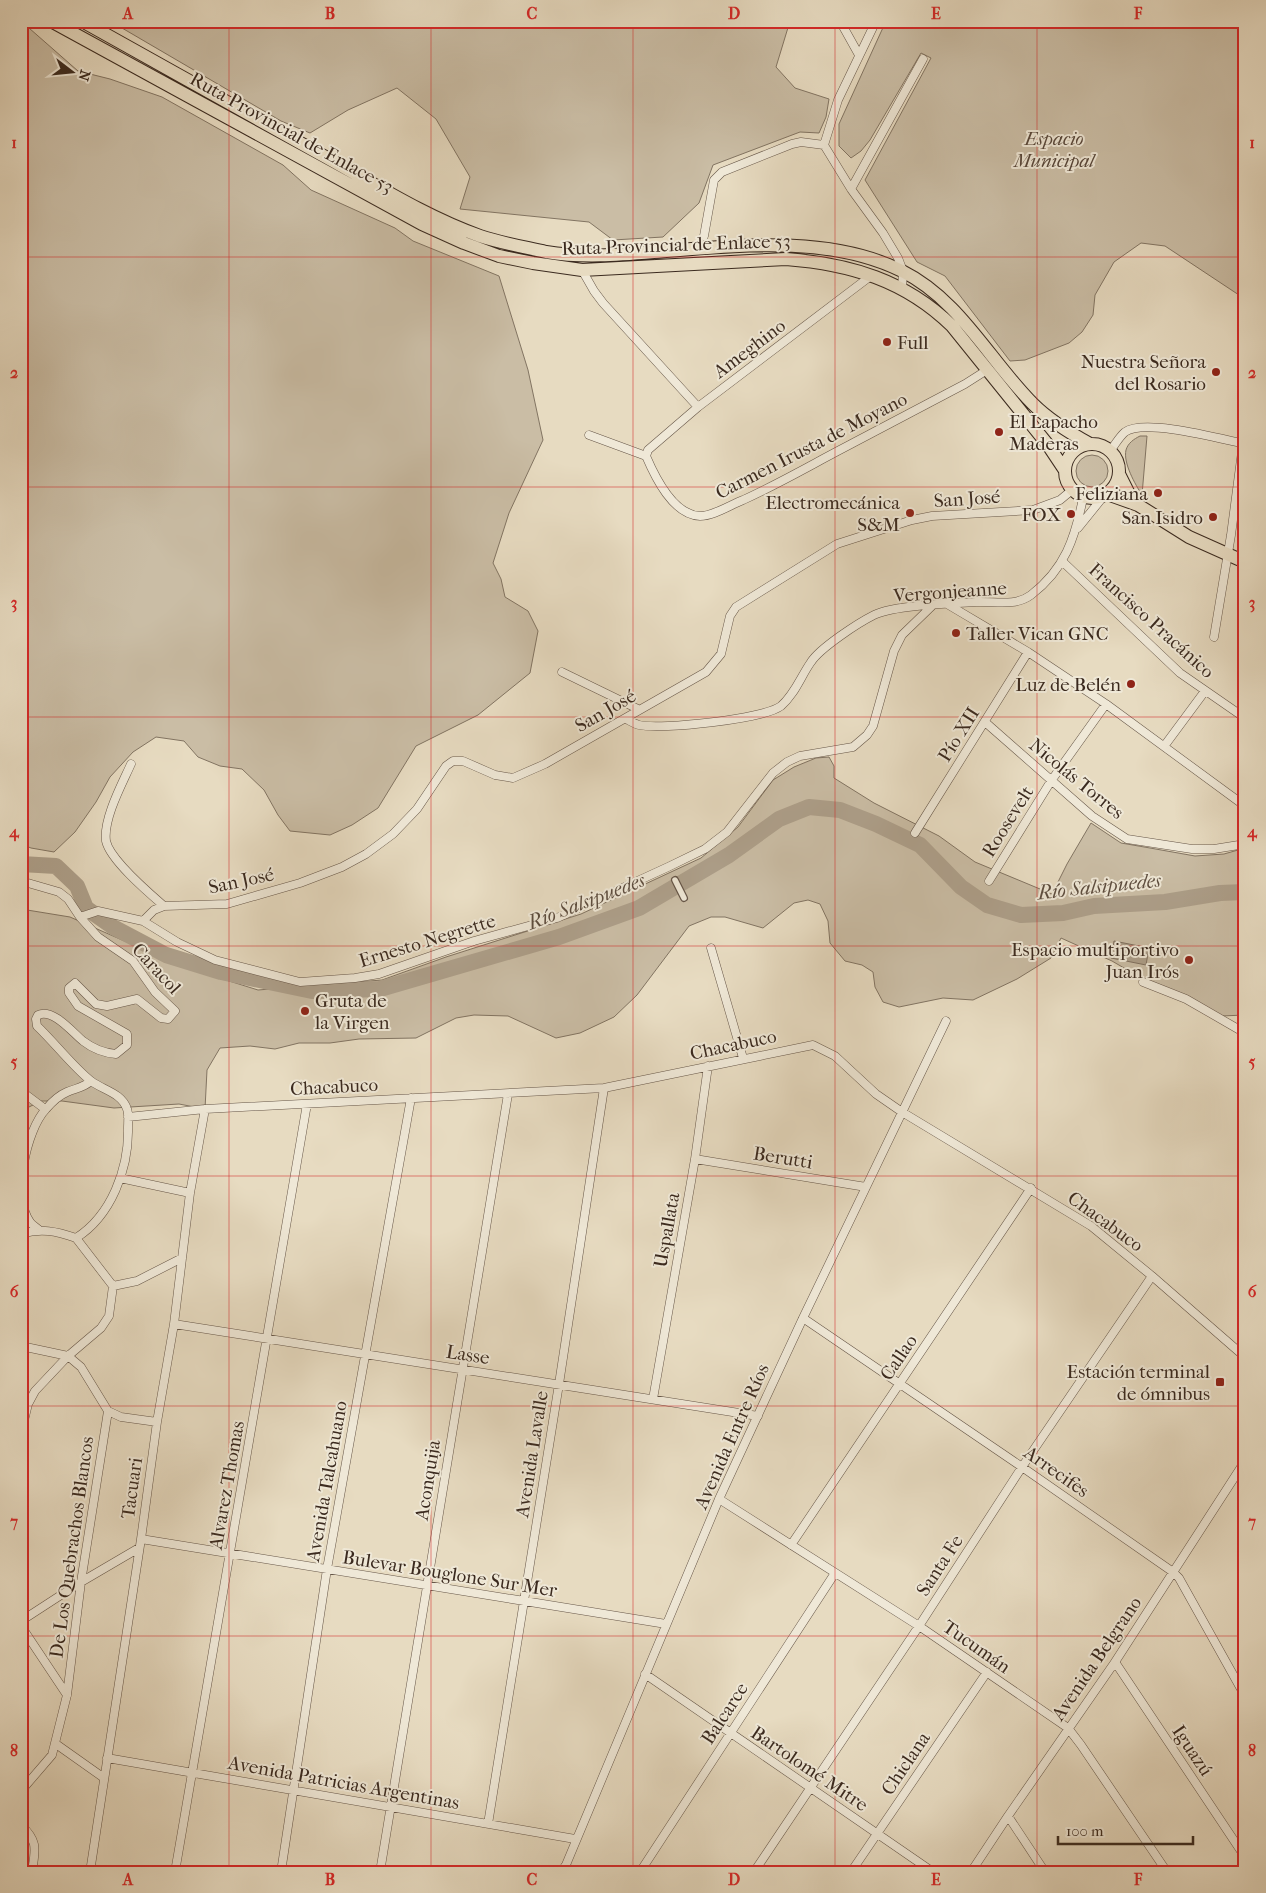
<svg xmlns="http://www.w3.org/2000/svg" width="1266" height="1893" font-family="'IM FELL French Canon',serif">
<rect width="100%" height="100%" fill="#e7dbc1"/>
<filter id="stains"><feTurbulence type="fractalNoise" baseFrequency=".004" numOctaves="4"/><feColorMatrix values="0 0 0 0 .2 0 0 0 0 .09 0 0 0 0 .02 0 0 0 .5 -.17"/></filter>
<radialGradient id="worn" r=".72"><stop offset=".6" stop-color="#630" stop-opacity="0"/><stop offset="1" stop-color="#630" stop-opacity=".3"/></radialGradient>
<path fill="#cabda5" stroke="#827462" d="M 21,21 L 78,71 L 110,79 L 162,97 L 283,165 L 311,190 L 395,228 L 413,241 L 499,276 L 528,370 L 543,440 L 509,513 L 493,563 L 501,579 L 505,597 L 528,611 L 538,631 L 530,673 L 478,715 L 416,746 L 378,808 L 352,825 L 330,835 L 290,831 L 278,815 L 264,790 L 242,769 L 220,766 L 198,757 L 184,741 L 156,737 L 133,752 L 110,777 L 96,802 L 75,832 L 54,852 L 31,848 L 21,844 Z
M 110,21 L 790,21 L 776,67 L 795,88 L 829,99 L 826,117 L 819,133 L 800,132 L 713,165 L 699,203 L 663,237 L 613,240 L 589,222 L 460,209 L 470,177 L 436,119 L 397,88 L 348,110 L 310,133 L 281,121 Z
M 886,21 L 1169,21 L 1172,27 L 1170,21 L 1245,21 L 1245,299 L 1165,246 L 1141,243 L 1114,262 L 1095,295 L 1093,315 L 1082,332 L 1069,343 L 1025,360 L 1010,361 L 945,276 L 917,262 L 865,180 L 931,58 L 921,53 L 870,140 L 861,151 L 851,158 L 839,146 L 839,124 Z
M 1140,436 L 1147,436 L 1142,495 C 1135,484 1123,463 1126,450 C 1128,443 1134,439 1140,436 Z
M1076 471a16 16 0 1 1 32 0a16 16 0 1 1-32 0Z
M 829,757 L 834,766 L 834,778 L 874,803 L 939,836 L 975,862 L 1052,894 L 1067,864 L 1091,823 L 1121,843 L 1150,848 L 1195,856 L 1224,854 L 1245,848 L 1245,1015 L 1221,1016 L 1148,982 L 1112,961 L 1061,938 L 1051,958 L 1017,979 L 973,1000 L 943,998 L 899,1007 L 883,1002 L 875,987 L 873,972 L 862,965 L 845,961 L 830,943 L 828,921 L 820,904 L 808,900 L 794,903 L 763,928 L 725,917 L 711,917 L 689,926 L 637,995 L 614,1017 L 580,1033 L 556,1038 L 508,1016 L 474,1015 L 456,1018 L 416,1038 L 359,1039 L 330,1043 L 299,1043 L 275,1049 L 250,1046 L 220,1048 L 207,1070 L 205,1109 L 179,1104 L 114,1108 L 62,1101 L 41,1101 L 21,1111 L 21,909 L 70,917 L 181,966 L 258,990 L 382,980 L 446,957 L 581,914 L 701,858 L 738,827 L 773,780 L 794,767 L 816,758 Z"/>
<path fill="#ad9f8a" stroke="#7f705f" d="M 1114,941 L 1149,948 L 1146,965 L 1111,958 Z"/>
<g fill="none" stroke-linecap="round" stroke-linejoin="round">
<path stroke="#ad9f8a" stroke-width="16" d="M 21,864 L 56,866 L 77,886 L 86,908 L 113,927 L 166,955 L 221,972 L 312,991 L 380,989 L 559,937 L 639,908 L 729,855 L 779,819 L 809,807 L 840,810 L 876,824 L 920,845 L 961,887 L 987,905 L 1021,915 L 1063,913 L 1094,906 L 1165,902 L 1220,893 L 1245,892"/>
<defs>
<path id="pedestrian" d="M 675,880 L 684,898"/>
<path id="minor" d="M 840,21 L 859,55
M 876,21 L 838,100 L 824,145 L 851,189 L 883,233 L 898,258 L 903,271 L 902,290
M 851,189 L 923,59
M 704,236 L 714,180 L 722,172 L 792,144 L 801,142 L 824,145
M 582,270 L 594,291 L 603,303 L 698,407
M 872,275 L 698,407 L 648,450 L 646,456 C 655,477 673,515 700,516 C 714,516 730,505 743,500 C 774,486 804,469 834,453 C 878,430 922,407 965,384 L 987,370
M 589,435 L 646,456
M 1110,451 C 1115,445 1119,437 1125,432 C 1144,418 1221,439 1245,444
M 1078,528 L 1103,497
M 1063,562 L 1180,673 L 1245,718
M 947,604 L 1028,652 L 1106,704 L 1245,806
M 1214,637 L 1231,535 L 1243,444
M 562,672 L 638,709
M 626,719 C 630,721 635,724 639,725 C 661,730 764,719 781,706 C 795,694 801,676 811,662 C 820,648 858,623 874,615 C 893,605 952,603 976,602 C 994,601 1015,607 1031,595 C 1065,569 1075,538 1083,498
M 985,722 L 1092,816 L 1127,839 L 1192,849 L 1214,849 L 1245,844
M 1165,745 L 1205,691
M 131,764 C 122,784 103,819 106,841 C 110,860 149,893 164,906
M 915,833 L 1028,652
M 21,881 L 59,892 L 68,899 L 80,917 L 98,937 L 133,961 L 155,992 L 175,1011 L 168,1019 L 161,1018 L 137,999 L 107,1006 L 96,1004 L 75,983 L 69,988 L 69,993 L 78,1006 L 127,1034 L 127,1045 L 116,1054 C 105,1053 92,1048 83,1041 C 72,1032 53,1008 38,1015 L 36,1019 L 37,1026 C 54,1042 74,1068 91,1081 C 103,1090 122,1093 127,1109 C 129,1114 128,1122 128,1128 C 129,1169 111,1216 76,1238 C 56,1231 41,1228 21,1234
M 989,881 L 1051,781 L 1106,704
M 80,917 L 98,911 L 143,921 L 177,942 L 215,960 L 300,982 L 355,978 L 379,974 L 474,941 L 557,918 L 668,867 L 705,849 L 727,832 L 773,773 L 787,762 L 800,756 L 853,747 L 867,735 L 873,726 L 894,651 L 902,635 L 933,605
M 143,921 L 154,910 L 164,906 L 227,904 L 300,883 L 342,867 L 366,854 L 393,834 L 417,809 L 446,766 L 453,761 L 463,761 L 495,775 L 513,778 L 545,764 L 706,672 L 721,654 L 730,616 L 736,607 L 837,544 L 912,520 L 932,516 L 1033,510 L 1060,500 L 1072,490
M 711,948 L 743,1058
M 1143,982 L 1186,999 L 1245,1033
M 21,1091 L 45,1109
M 128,1117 L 205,1109 L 604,1088 L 813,1045 L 835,1056 L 876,1094 L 902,1112 L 1091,1226 L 1152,1276 L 1245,1357
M 695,1159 L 866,1187
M 120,1178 L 190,1193
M 39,1230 C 36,1227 32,1225 30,1222 C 12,1197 26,1130 46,1109 C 51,1103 60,1095 67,1092 C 76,1088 83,1088 91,1081
M 113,1286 L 137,1281 L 182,1258
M 803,1318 L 1022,1467 L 1173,1572 L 1179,1578 L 1245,1696
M 174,1324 L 758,1416
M 21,1346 L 68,1356 L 81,1367 L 108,1411 L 81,1582 L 67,1695 L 52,1755 L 21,1791
M 653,1399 L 695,1159 L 708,1066
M 108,1411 L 121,1417 L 157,1422
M 21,1433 L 28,1404 L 35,1391 L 68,1356 L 101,1328 L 109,1316 L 113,1286 L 76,1238
M 719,1499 L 919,1626 L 1068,1728 L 1081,1745 L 1167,1872
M 141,1539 L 666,1624
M 791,1545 L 1031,1188
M 21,1621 L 81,1582 L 139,1548
M 21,1626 L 67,1695
M 1115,1662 L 1245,1857
M 645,1674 L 933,1872
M 56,1744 L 104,1778
M 107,1758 L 575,1839
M 1008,1816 L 1045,1872
M 488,1824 L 559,1384 L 604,1088
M 21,1825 C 39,1842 35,1850 32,1872
M 565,1866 L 574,1872
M 90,1872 L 141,1539 L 157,1422 L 174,1324 L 190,1193 L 205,1109
M 175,1872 L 307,1104
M 281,1872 L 327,1569 L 411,1098
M 380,1872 L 508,1094
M 563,1872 L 719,1499 L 803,1318 L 946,1021
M 640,1872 L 835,1573
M 754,1872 L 919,1626 L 1022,1467 L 1152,1276
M 851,1872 L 987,1672
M 971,1872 L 1008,1816 L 1115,1662 L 1245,1461"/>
<path id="primary" d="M 51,21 L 422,224 L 464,243 L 499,256 L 533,263 L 582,270 L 786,259 C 850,264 905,280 952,326 L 1048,445 L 1064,469
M 82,21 C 162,65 242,110 322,155 C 373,183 424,216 480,236 C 501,243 524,247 546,252 C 582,258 618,255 654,252 C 734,246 828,234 902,271 C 960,300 989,360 1033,404 C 1049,420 1070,433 1090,444
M1065 471a27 27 0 1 1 54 0a27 27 0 1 1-54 0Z
M 1119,474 L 1128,492 L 1138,505
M 1107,494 L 1138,505 L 1189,537 L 1245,562"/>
</defs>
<use href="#pedestrian" stroke="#665648" stroke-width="8"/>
<use href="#minor" stroke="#665648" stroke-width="9"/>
<use href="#primary" stroke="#3b2a1f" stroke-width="14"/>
<use href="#pedestrian" stroke="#efe8d7" stroke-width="5.5"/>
<use href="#minor" stroke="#efe8d7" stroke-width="8"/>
<use href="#primary" stroke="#e7dbc1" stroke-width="12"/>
</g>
<path fill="none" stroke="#d62828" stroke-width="1" stroke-opacity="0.55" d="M 229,21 L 229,1872M 431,21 L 431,1872M 633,21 L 633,1872M 835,21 L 835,1872M 1037,21 L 1037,1872M 21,257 L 1245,257M 21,487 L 1245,487M 21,717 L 1245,717M 21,946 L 1245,946M 21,1176 L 1245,1176M 21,1406 L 1245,1406M 21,1636 L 1245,1636"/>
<g fill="#8f2418" stroke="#efe8d7" stroke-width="2">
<circle cx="887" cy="342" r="5"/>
<circle cx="1216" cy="372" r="5"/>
<circle cx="999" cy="432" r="5"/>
<circle cx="1158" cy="493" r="5"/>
<circle cx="910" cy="513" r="5"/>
<circle cx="1071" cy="514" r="5"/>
<circle cx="1213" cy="517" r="5"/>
<circle cx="956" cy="633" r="5"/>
<circle cx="1131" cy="684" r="5"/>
<circle cx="1189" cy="960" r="5"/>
<circle cx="305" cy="1011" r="5"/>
<rect x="1215" y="1377" width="10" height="10" rx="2.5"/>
</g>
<g text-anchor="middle" stroke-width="4" stroke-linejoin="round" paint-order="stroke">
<g font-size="19" fill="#3b2a1f" stroke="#efe8d7">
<text transform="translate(292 132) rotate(29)" y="7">Ruta Provincial de Enlace 53</text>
<text transform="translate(676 244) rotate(-2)" y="7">Ruta Provincial de Enlace 53</text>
<text transform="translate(749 348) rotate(-37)" y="7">Ameghino</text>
<text transform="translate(811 445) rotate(-27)" y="7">Carmen Irusta de Moyano</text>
<text transform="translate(967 498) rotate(-4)" y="7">San José</text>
<text transform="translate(950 591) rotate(-4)" y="7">Vergonjeanne</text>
<text transform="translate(1152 620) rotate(42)" y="7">Francisco Pracánico</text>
<text transform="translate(605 710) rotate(-30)" y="7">San José</text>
<text transform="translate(958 734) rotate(-58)" y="7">Pío XII</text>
<text transform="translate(1077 778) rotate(39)" y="7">Nicolás Torres</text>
<text transform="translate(1007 821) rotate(-58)" y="7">Roosevelt</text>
<text transform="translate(241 880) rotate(-12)" y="7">San José</text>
<text transform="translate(427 940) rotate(-17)" y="7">Ernesto Negrette</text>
<text transform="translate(157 968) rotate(47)" y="7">Caracol</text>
<text transform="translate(733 1044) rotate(-12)" y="7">Chacabuco</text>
<text transform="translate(334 1086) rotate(-3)" y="7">Chacabuco</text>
<text transform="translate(783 1157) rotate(9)" y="7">Berutti</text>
<text transform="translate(1106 1221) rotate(36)" y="7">Chacabuco</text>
<text transform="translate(666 1230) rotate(-80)" y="7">Uspallata</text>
<text transform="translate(468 1354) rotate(9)" y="7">Lasse</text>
<text transform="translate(898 1357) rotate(-56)" y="7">Callao</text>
<text transform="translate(731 1436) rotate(-66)" y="7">Avenida Entre Ríos</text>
<text transform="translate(531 1454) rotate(-81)" y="7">Avenida Lavalle</text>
<text transform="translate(1057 1471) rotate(35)" y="7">Arrecifes</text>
<text transform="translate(427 1480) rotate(-81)" y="7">Aconquija</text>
<text transform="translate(326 1481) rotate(-80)" y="7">Avenida Talcahuano</text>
<text transform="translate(226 1485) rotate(-80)" y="7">Alvarez Thomas</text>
<text transform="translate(131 1488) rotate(-82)" y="7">Tacuari</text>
<text transform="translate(71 1547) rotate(-82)" y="7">De Los Quebrachos Blancos</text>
<text transform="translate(939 1565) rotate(-57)" y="7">Santa Fe</text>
<text transform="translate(450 1573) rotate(9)" y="7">Bulevar Bouglone Sur Mer</text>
<text transform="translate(977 1646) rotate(35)" y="7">Tucumán</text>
<text transform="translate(1096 1658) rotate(-56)" y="7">Avenida Belgrano</text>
<text transform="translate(724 1713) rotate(-57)" y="7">Balcarce</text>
<text transform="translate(1193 1750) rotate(56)" y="7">Iguazú</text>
<text transform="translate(905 1763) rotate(-56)" y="7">Chiclana</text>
<text transform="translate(810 1768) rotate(34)" y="7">Bartolomé Mitre</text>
<text transform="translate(344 1782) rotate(10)" y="7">Avenida Patricias Argentinas</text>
</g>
<g font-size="19" font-style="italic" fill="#58473a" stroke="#efe8d7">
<text x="1054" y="145">Espacio<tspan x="1054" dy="22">Municipal</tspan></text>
</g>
<g font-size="19" fill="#3b2a1f" stroke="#efe8d7" text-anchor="end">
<text x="897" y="349" text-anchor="start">Full</text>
<text x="1206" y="368">Nuestra Señora<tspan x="1206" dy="22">del Rosario</tspan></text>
<text x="1009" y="428" text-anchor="start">El Lapacho<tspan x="1009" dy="22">Maderas</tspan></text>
<text x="1148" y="500">Feliziana</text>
<text x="900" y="509">Electromecánica<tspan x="900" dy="22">S&amp;M</tspan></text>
<text x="1061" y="521">FOX</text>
<text x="1203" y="524">San Isidro</text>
<text x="966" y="640" text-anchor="start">Taller Vican GNC</text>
<text x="1121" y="691">Luz de Belén</text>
<text x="1179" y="956">Espacio multiportivo<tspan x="1179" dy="22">Juan Irós</tspan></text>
<text x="315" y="1007" text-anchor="start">Gruta de<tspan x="315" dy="22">la Virgen</tspan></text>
<text x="1210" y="1378">Estación terminal<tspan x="1210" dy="22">de ómnibus</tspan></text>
</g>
<g font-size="20" font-style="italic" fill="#5d4d3f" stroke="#efe8d7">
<text transform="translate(1099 886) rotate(-6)" y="7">Río Salsipuedes</text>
<text transform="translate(586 901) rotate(-21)" y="7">Río Salsipuedes</text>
</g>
</g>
<rect width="1266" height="1893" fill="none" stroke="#e7dbc1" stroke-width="55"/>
<g transform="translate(72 72) rotate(106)" stroke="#efe8d7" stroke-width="4" paint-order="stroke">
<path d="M0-4L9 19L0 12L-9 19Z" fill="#3b2a1f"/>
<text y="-8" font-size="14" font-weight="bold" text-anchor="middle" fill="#3b2a1f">N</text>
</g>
<path d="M1058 1836v8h135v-8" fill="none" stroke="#3b2a1f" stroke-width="2.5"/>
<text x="1066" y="1836" font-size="15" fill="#3b2a1f" stroke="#efe8d7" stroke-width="4" paint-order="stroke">100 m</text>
<rect x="28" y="28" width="1210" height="1838" fill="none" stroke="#d62828" stroke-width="2"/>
<g font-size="16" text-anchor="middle" font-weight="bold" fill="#d62828">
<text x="128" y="19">A</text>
<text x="330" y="19">B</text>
<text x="532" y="19">C</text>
<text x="734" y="19">D</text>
<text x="936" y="19">E</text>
<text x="1138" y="19">F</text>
<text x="14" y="148">1</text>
<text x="1252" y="148">1</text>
<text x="14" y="378">2</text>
<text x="1252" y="378">2</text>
<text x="14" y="608">3</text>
<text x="1252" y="608">3</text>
<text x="14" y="837">4</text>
<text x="1252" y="837">4</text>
<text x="14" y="1067">5</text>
<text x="1252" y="1067">5</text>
<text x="14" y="1297">6</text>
<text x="1252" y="1297">6</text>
<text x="14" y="1527">7</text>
<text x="1252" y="1527">7</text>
<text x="14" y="1756">8</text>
<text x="1252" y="1756">8</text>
<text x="128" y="1885">A</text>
<text x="330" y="1885">B</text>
<text x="532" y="1885">C</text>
<text x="734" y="1885">D</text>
<text x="936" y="1885">E</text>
<text x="1138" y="1885">F</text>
</g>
<rect width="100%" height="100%" filter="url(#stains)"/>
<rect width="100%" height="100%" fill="url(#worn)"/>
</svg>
